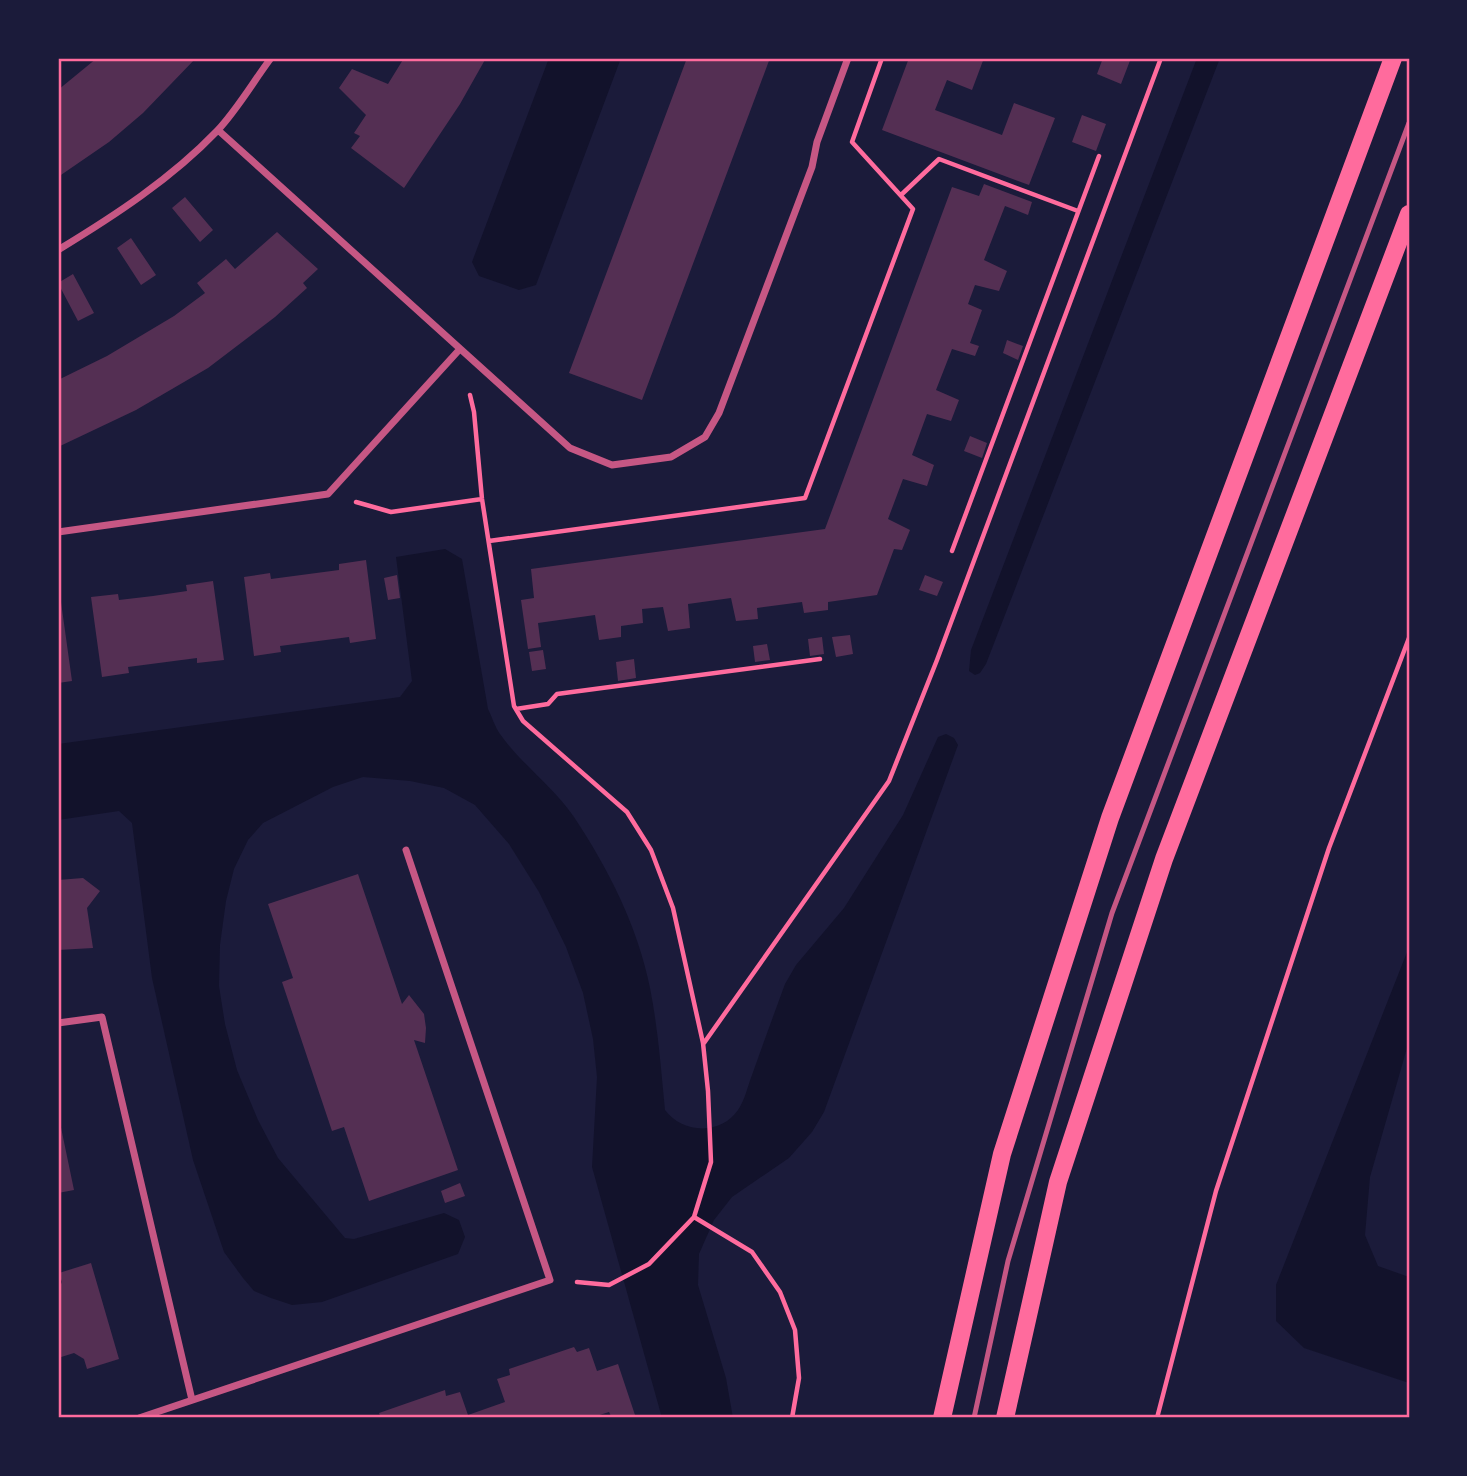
<svg xmlns="http://www.w3.org/2000/svg" width="1467" height="1476" font-family="Arial,sans-serif">
<rect width="100%" height="100%" fill="#1b1b3a"/>
<path fill="#12122b" d="M 549,58 L 621,58 L 536,285 L 519,290 L 479,276 L 472,262 Z
M 1197,58 L 1220,58 L 986,664 L 980,673 L 975,675 L 969,671 L 971,650 Z
M 445,549 L 462,559 L 488,709 C 492,717 495,727 500,734 C 521,764 553,786 574,817 C 608,868 638,927 650,988 C 658,1028 661,1069 665,1110 C 683,1134 721,1135 738,1110 C 745,1100 748,1085 752,1075 C 763,1044 774,1014 785,984 L 796,965 L 844,908 L 903,815 L 938,737 L 946,734 L 954,738 L 958,745 L 824,1112 L 812,1132 L 789,1158 L 732,1197 L 714,1220 L 699,1254 L 698,1285 L 726,1378 L 733,1418 L 662,1418 L 592,1167 L 597,1077 L 593,1039 L 583,993 L 566,947 L 539,892 L 509,844 L 475,805 L 444,788 L 410,781 L 363,777 L 333,787 L 263,823 L 248,840 L 234,869 L 226,901 L 220,945 L 219,986 L 225,1024 L 237,1070 L 258,1120 L 278,1158 L 345,1238 L 354,1239 L 444,1213 L 459,1220 L 465,1237 L 458,1254 L 322,1302 L 292,1305 L 271,1298 L 254,1291 L 243,1278 L 224,1252 L 193,1160 L 152,978 L 132,823 L 119,811 L 58,820 L 58,744 L 400,697 L 412,681 L 396,557 Z
M 1409,947 L 1409,1041 L 1370,1177 L 1365,1235 L 1378,1266 L 1409,1277 L 1409,1383 L 1304,1348 L 1276,1321 L 1276,1285 Z"/>
<path fill="#542f53" d="M 97,58 L 196,58 L 143,113 L 109,142 L 58,177 L 58,90 Z
M 404,58 L 486,58 L 460,104 L 404,188 L 351,148 L 360,136 L 354,133 L 366,115 L 339,88 L 352,69 L 388,84 Z
M 687,58 L 770,58 L 642,400 L 569,373 Z
M 909,58 L 984,58 L 972,90 L 947,80 L 935,110 L 1002,135 L 1014,103 L 1055,118 L 1029,185 L 882,130 Z
M 1103,58 L 1131,58 L 1121,84 L 1097,74 Z
M 1082,115 L 1106,124 L 1096,151 L 1072,142 Z
M 984,184 L 1032,202 L 1028,215 L 1005,206 L 984,260 L 1007,271 L 999,291 L 975,285 L 968,304 L 982,310 L 970,343 L 979,346 L 975,356 L 952,349 L 936,390 L 959,400 L 951,421 L 927,414 L 912,455 L 934,465 L 927,486 L 903,479 L 888,519 L 910,530 L 902,550 L 894,549 L 877,595 L 828,602 L 828,610 L 804,613 L 802,602 L 757,608 L 758,619 L 736,621 L 731,598 L 688,604 L 690,628 L 668,631 L 663,607 L 642,609 L 643,623 L 621,626 L 621,637 L 599,640 L 595,615 L 538,623 L 541,647 L 528,649 L 521,600 L 534,598 L 531,569 L 825,529 L 952,187 L 979,196 Z
M 185,197 L 213,230 L 200,242 L 172,208 Z
M 277,232 L 318,269 L 303,283 L 307,288 L 275,317 L 208,368 L 136,410 L 58,447 L 58,380 L 107,356 L 174,316 L 205,293 L 197,283 L 226,259 L 235,269 Z
M 131,238 L 156,275 L 141,285 L 117,248 Z
M 73,274 L 94,313 L 78,321 L 58,283 Z
M 1007,340 L 1023,346 L 1018,360 L 1003,353 Z
M 970,436 L 987,443 L 982,458 L 964,451 Z
M 366,560 L 376,639 L 350,643 L 349,637 L 280,646 L 281,652 L 254,656 L 244,577 L 270,573 L 271,579 L 339,570 L 339,564 Z
M 397,575 L 400,598 L 388,600 L 384,578 Z
M 925,575 L 943,582 L 937,596 L 919,590 Z
M 213,581 L 224,660 L 197,663 L 197,658 L 128,667 L 129,673 L 102,677 L 91,597 L 118,594 L 119,600 L 153,596 L 187,591 L 186,585 Z
M 58,602 L 61,602 L 72,681 L 58,683 Z
M 850,635 L 853,654 L 836,657 L 832,637 Z
M 822,637 L 824,654 L 810,656 L 808,639 Z
M 767,644 L 770,660 L 755,662 L 753,646 Z
M 543,650 L 546,669 L 532,671 L 529,652 Z
M 634,659 L 636,678 L 618,681 L 616,662 Z
M 358,874 L 402,1004 L 409,995 L 424,1014 L 426,1028 L 425,1043 L 414,1040 L 458,1170 L 369,1201 L 344,1127 L 332,1131 L 282,982 L 293,978 L 268,904 Z
M 83,878 L 100,891 L 87,908 L 93,948 L 58,950 L 58,880 Z
M 58,1113 L 74,1190 L 58,1193 Z
M 460,1183 L 465,1196 L 445,1203 L 441,1191 Z
M 91,1263 L 119,1359 L 87,1369 L 84,1359 L 74,1353 L 58,1358 L 58,1291 L 62,1282 L 59,1273 Z
M 574,1347 L 577,1352 L 589,1348 L 597,1371 L 618,1364 L 636,1418 L 612,1418 L 609,1412 L 590,1418 L 381,1418 L 379,1413 L 445,1390 L 446,1396 L 460,1392 L 468,1415 L 505,1402 L 497,1379 L 510,1375 L 509,1369 Z"/>
<g fill="none" stroke-linecap="round" stroke-linejoin="round">
<path stroke="#ff6b9d" stroke-width="4.5" d="M 901,195 L 939,159 L 1078,211
M 470,395 L 474,412 L 482,499 L 514,706 L 523,721 L 627,812 L 651,850 L 673,908 L 703,1043 L 708,1091 L 711,1162 L 694,1217 L 649,1264 L 609,1285 L 577,1282
M 356,502 L 391,512 L 482,499
M 489,541 L 805,498 L 913,209 L 852,142 L 882,58
M 952,551 L 1099,156
M 516,709 L 548,704 L 557,694 L 820,659
M 704,1043 L 889,781 L 937,660 L 1161,58
M 694,1217 L 752,1252 L 780,1292 L 795,1330 L 799,1378 L 792,1418
M 1157,1418 L 1216,1191 L 1329,848 L 1409,638"/>
<path stroke="#c65784" stroke-width="5" d="M 974,1418 L 1008,1261 L 1112,913 L 1409,123"/>
<path stroke="#c65784" stroke-width="7" d="M 218,130 L 570,448 L 612,465 L 671,457 L 705,437 L 719,413 L 812,167 L 817,142 L 848,58
M 58,250 C 114,216 171,179 217,131 C 237,110 253,82 271,58
M 58,532 L 328,494 L 459,350
M 58,1023 L 102,1017 L 192,1400
M 139,1418 L 550,1280 L 406,850"/>
<path stroke="#ff6b9d" stroke-width="18" d="M 942,1418 L 1002,1154 L 1110,818 L 1393,58
M 1005,1418 L 1058,1182 L 1164,859 L 1409,214"/>
</g>
<rect width="1467" height="1476" fill="none" stroke="#1b1b3a" stroke-width="119"/>
<rect x="60" y="60" width="1348" height="1356" fill="none" stroke="#ff6b9d" stroke-width="2.5"/>
</svg>
